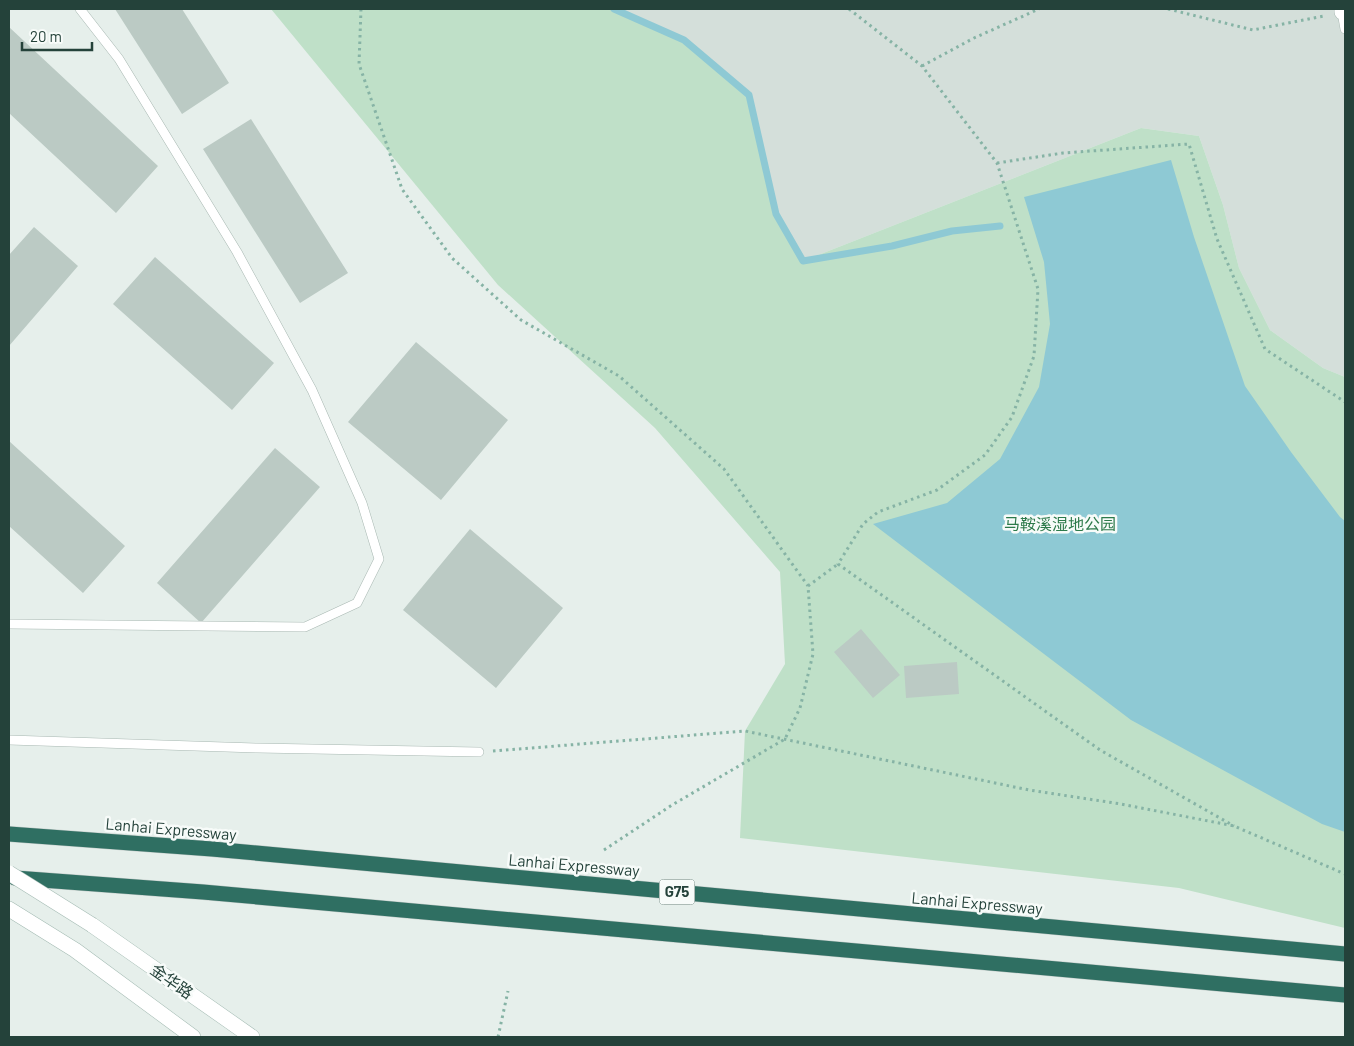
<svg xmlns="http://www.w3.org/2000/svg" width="1354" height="1046" font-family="Barlow,'Noto Sans SC',sans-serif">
<rect width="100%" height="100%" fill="#e6efeb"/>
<path fill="#d4dfda" d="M 614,9 L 1345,9 L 1345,377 L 1323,368 L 1270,330 L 1239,268 L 1223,205 L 1199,136 L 1141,128 L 803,261 L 776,214 L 749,95 L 684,40 Z"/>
<path fill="#bfe0c8" d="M 271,9 L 614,9 L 684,40 L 749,95 L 776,214 L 803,261 L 1141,128 L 1199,136 L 1223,205 L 1239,268 L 1270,330 L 1323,368 L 1345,377 L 1345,928 L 1179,888 L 740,838 L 745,731 L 785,664 L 780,572 L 655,428 L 498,285 Z"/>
<path fill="#8ec9d4" d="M 1171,160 L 1194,237 L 1245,386 L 1291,452 L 1340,517 L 1345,521 L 1345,832 L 1322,824 L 1131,720 L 873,524 L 947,503 L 1000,459 L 1039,387 L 1050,324 L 1044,262 L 1024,197 Z"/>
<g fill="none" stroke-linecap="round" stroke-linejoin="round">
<path stroke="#8ec9d4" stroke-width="7" d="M 614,9 L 684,40 L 749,95 L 776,214 L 803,261 L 892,246 L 952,231 L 1000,226"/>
</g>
<path fill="#bbcac4" d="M 115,9 L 182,9 L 229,83 L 182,114 Z
M 9,27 L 158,166 L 116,213 L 9,113 Z
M 251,119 L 348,273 L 300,303 L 203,149 Z
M 34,227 L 78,266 L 9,346 L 9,255 Z
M 155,257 L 274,363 L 232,410 L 113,304 Z
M 416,342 L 508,420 L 441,500 L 348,422 Z
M 9,441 L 125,546 L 83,593 L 9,526 Z
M 275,448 L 320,487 L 201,623 L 157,583 Z
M 470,529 L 563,608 L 496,688 L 403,610 Z
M 861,629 L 900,675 L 873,698 L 834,652 Z
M 957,662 L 959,694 L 906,698 L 904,666 Z"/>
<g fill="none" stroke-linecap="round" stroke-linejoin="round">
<defs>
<path id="service" d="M 1342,12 L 1345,29
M 9,624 L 305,627 L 357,603 L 379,559 L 362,503 L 312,390 L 237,252 L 119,59 L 80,9
M 9,740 L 257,748 L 479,752"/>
<path id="minor" d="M 1342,9 L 1342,12"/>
<path id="secondary" d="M 9,909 L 75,950 L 193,1037
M 92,925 L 252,1037"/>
<path id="motorway" d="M 9,834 L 212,849 L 1345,954
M 15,878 L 203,892 L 1345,995"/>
</defs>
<use href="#service" stroke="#a8b8b2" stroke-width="10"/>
<use href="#minor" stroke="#a8b8b2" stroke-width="16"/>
<use href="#secondary" stroke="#a4bbb3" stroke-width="16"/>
<use href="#motorway" stroke="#c2cac8" stroke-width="16"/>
<path stroke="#86b3a5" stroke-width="3" stroke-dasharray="2.5 4" stroke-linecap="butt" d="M 361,9 L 359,64 L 402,189 L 452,258 L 521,320 L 619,376 L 724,469 L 808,586
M 849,9 L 922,66 L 997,163 L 1038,289 L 1034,356 L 1012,417 L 985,455 L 937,490 L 878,512 L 863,524 L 838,564 L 1100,750 L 1234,826
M 1168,9 L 1253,30 L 1324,16
M 922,66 L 974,38 L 1039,9
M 997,163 L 1063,153 L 1189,144 L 1217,239 L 1265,349 L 1345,402
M 493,751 L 745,731 L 1029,790 L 1121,804 L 1234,826 L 1345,874
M 604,850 L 672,805 L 785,739 L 800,708 L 813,654 L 808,586 L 838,564
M 498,1037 L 508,991"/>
<use href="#service" stroke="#fff" stroke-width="9"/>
<use href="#minor" stroke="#fff" stroke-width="15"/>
<use href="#secondary" stroke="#fff" stroke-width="15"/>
<use href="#motorway" stroke="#2f6f62" stroke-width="15"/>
<defs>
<path id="secondary-bridge" d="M 9,873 L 92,925"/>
</defs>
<use href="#secondary-bridge" stroke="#a4bbb3" stroke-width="16" stroke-linecap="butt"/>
<use href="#secondary-bridge" stroke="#fff" stroke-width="15"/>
</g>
<g text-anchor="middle" stroke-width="5" stroke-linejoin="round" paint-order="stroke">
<rect fill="#f7fbf9" stroke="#637a73" stroke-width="1" x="659.5" y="879.5" width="35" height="25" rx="4"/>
<g font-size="15" font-weight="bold" fill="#24423a">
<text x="677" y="897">G75</text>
</g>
<g font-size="16" fill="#2d7a4b" stroke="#f7fbf9">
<text x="1060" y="530">马鞍溪湿地公园</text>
</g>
<g font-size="16" fill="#24423a" stroke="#f7fbf9">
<text transform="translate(171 829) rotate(5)" y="6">Lanhai Expressway</text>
<text transform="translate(574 865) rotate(5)" y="6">Lanhai Expressway</text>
<text transform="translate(977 903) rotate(5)" y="6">Lanhai Expressway</text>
<text transform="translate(172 981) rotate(35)" y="6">金华路</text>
</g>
</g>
<rect width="1354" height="1046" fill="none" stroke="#24423a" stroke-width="20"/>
<path d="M22 42v8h70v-8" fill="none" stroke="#24423a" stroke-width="2.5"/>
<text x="30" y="42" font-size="15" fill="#24423a" stroke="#f7fbf9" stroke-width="4" paint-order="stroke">20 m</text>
</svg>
